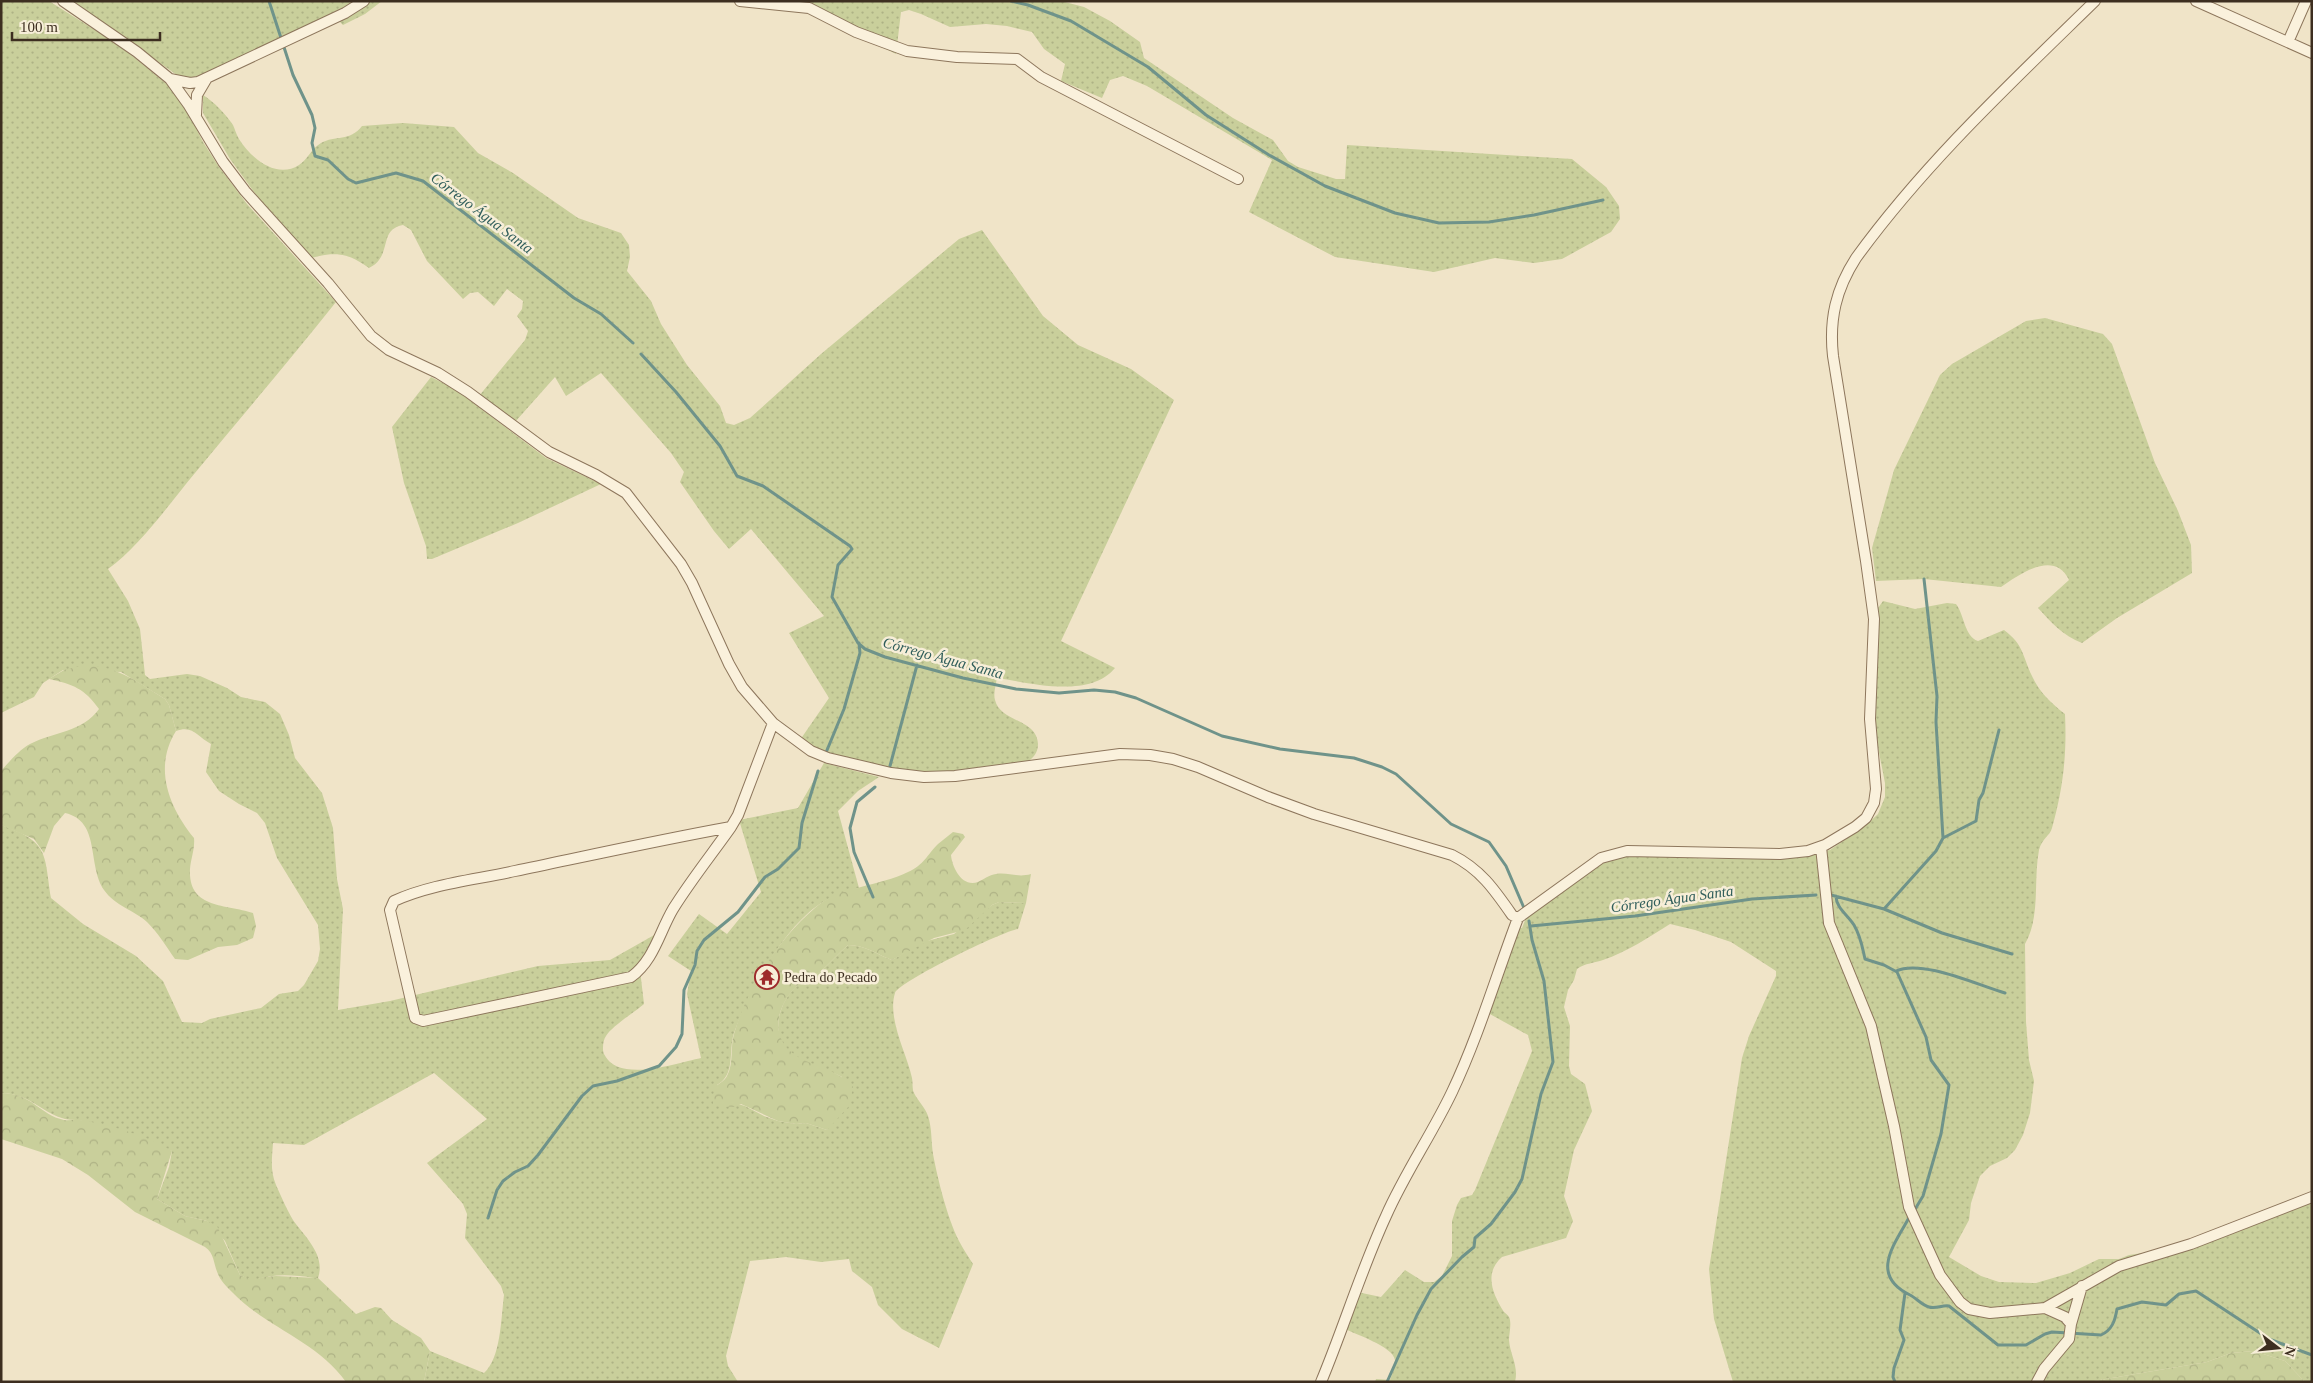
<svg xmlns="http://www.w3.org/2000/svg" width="2313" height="1383" font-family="'Times New Roman',serif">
<defs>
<pattern id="grass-dots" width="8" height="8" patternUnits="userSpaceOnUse" patternTransform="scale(1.25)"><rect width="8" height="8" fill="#c9cf9b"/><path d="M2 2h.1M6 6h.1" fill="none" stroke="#aeb285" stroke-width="1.8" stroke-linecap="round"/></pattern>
<pattern id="forest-crowns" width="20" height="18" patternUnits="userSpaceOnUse" patternTransform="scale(1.25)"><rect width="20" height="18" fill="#c9cf9b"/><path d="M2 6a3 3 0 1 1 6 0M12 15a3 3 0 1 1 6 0" fill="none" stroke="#aeb285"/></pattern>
</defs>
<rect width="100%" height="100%" fill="#f0e4c8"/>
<path fill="url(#grass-dots)" d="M 1,1 L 49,1 L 120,46 L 168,85 L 190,116 L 203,142 L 219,167 L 247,204 L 336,302 C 290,360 242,416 195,473 C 170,503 139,547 108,569 L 128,601 L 140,629 L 145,675 L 150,679 L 187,674 L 200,676 L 227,688 L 241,697 L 265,702 L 280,714 L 289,735 L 295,758 L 322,793 L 333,828 L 337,879 L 343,909 L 338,1010 L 390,1001 L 538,966 L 610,960 L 656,934 L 640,970 L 644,1004 C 636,1011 611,1027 606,1036 C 603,1040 602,1050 604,1054 C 618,1084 677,1063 701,1058 L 687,994 L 691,971 L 668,956 L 699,914 L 727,934 L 761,892 L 739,820 L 798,808 L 824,763 L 879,777 L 858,791 L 838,811 L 859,888 C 845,893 829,897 817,906 C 782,931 748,993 734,1033 C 728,1052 736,1074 717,1085 L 738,1104 L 745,1106 L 764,1116 L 778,1121 L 796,1124 L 806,1123 L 827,1130 L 842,1077 C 825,1068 801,1064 787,1050 C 770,1032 780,999 798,985 C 805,979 814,977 821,971 C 830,963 839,953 848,945 C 865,945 876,954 892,960 L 923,942 L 954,934 L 992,905 L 999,902 L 1026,903 L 1018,929 C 1003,931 898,982 895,993 C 887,1019 907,1054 912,1078 C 913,1083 912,1089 914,1093 C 918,1101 925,1107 928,1116 C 932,1128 931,1141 933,1154 C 938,1180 947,1217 959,1241 C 963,1249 968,1256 973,1264 L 939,1348 L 902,1329 L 878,1305 L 872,1287 L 852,1271 L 849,1259 L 821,1262 L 786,1257 L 750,1261 L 726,1356 L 728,1366 L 738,1382 L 424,1382 L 430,1351 L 484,1373 C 501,1358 501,1318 504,1295 L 501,1286 L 465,1238 L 467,1214 L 463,1204 L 427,1163 L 487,1119 L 434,1073 L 304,1145 L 273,1143 C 272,1158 270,1171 276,1185 C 281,1196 287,1210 293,1220 C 305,1237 326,1255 318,1278 L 314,1278 C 294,1275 272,1273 253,1281 L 240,1275 L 225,1241 L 207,1221 L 185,1216 L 157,1199 L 169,1167 L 172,1151 L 79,1120 C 46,1122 35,1093 1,1093 L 1,825 C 49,842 44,852 51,898 L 83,924 L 136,956 L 163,981 L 182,1022 L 202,1023 L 210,1019 L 261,1008 L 279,994 L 298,991 L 304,985 L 318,961 L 320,949 L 318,925 L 277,858 L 265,823 L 257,813 L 239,804 L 219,791 L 206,772 L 211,744 C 197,737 194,725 176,731 L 169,705 L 165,699 L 121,672 L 63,670 L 43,683 L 34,697 L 1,713 Z
M 72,1 L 382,1 L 365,14 L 343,25 L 333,15 L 210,72 L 184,80 Z
M 762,1 L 1061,1 L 1084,7 L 1110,21 L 1140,42 L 1144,58 L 1233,118 L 1273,140 L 1288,161 L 1298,167 L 1336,179 L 1345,179 L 1347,145 L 1572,159 L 1606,187 L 1619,206 L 1620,219 L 1611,232 L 1562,259 L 1534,263 L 1495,258 L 1434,272 L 1335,257 L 1249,212 L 1272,160 L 1147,86 L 1123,76 L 1110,80 L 1102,98 L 1061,81 L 1065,64 L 1044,49 L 1032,32 L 1007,26 L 986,24 L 950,27 L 921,14 L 909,10 L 901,12 L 896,54 L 802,6 Z
M 203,95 C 215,103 224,112 233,125 C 235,129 236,134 239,139 C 250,157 276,180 299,165 C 307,160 312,148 321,143 C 335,135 350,142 362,126 L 403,123 L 454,127 L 478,153 L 513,173 L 578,218 L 621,233 L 629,245 L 630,257 L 627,271 L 651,301 L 661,324 L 687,365 L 720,406 L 726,423 L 734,425 L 750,418 L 821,354 L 959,239 L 982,230 L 1043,316 L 1078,345 L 1131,369 L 1174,400 L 1061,641 L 1115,668 C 1089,699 1031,683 997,678 C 996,684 993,694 995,700 C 1000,722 1037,719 1038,744 C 1038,753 1033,759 1026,762 C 1014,769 929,776 913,773 C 875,768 834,758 800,740 L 829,698 L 789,633 L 824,616 L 751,529 L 729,549 L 714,531 L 680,482 L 684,472 L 671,453 L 601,373 L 566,396 L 555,377 L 515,422 L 479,396 L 525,340 L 528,331 L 517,316 L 522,309 L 523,301 L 507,289 L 494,306 L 478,292 L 470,293 L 463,299 L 427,261 L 411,230 L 403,225 C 382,229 389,247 379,260 C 377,263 373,266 369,268 C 349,253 335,251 311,258 L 257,196 L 230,159 L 203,113 Z
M 2045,318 L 2103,334 L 2112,344 L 2155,463 L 2178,511 L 2191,545 L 2192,573 L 2117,618 L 2082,643 C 2063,636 2051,622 2038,608 L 2069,580 C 2054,549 2019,575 2001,587 L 1924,579 L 1876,581 L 1872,548 L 1894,470 L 1940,375 L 1952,364 L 2026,321 Z
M 431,377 L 455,389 L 546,458 L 601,484 L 518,523 L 432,559 L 427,559 L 426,546 L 404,483 L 392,427 Z
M 1883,601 L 1915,609 L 1947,603 L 1956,604 C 1965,616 1964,636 1978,641 L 2004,630 C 2024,645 2022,655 2032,676 C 2039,692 2052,704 2065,714 C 2067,755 2063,789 2052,828 C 2050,836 2042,838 2039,850 C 2033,881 2041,916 2025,944 L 2026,1022 L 2029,1060 L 2034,1081 L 2030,1113 L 2023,1135 L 2015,1150 L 2007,1158 L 1990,1166 L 1980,1176 L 1971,1203 L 1969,1220 L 1949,1257 L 1981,1276 L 1999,1282 L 2036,1283 L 2070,1273 L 2099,1259 L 2119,1259 L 2129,1255 L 2190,1246 L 2312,1191 L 2312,1382 L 2305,1382 L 2285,1361 L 2254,1351 L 2231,1353 L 2207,1362 L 2088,1382 L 1733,1382 L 1714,1319 L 1709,1269 L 1742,1058 L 1749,1036 L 1776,976 L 1776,971 L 1731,942 L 1695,930 L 1670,924 C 1649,937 1627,952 1603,960 C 1595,963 1585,963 1577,969 L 1574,980 L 1568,990 L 1564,1007 L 1570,1026 L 1569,1066 L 1571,1074 L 1585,1084 L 1592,1111 L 1574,1150 L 1564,1196 L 1573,1221 L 1566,1238 L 1502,1257 C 1484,1273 1492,1293 1504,1312 C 1506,1314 1508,1315 1509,1317 C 1512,1323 1509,1334 1509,1340 C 1510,1355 1519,1366 1515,1382 L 1375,1382 L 1376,1379 L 1390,1380 C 1392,1374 1395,1367 1395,1360 C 1393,1346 1354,1334 1341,1327 L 1357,1292 L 1381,1297 L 1405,1270 L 1424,1282 L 1434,1282 L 1442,1276 L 1452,1256 L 1452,1221 L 1457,1205 L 1461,1198 L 1472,1195 L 1475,1190 L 1532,1051 L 1528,1035 L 1488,1013 L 1517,927 L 1522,928 L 1526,918 L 1608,859 L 1624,854 L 1709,859 L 1806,856 L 1830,850 L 1865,826 L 1878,814 L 1885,797 L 1885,783 L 1875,732 L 1878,608 Z"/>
<path fill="url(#forest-crowns)" d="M 85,665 C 120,667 137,682 165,699 L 169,705 L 176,731 C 153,768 169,807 194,838 C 195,849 191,858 190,869 C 188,909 225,904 253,913 L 256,926 L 253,938 L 237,945 L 218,947 L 188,960 L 175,959 C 166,946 158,933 147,922 C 134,910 115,906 104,890 C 87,865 101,821 65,813 L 54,826 L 44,853 L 34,839 L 1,825 L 1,771 C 9,762 19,750 30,744 C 53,732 83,732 99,709 C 85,689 73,684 49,679 L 64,670 Z
M 953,832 L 963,834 L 965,837 L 951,855 C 952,867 962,888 978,882 C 984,879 989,875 996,874 C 1009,872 1017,878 1031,874 L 1026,903 L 999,902 L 992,905 L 965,930 L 934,938 L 892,960 C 876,954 865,945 848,945 C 839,953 830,963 821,971 C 813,978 802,980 795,988 C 774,1009 770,1043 800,1058 C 817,1067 840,1071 853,1087 L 849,1106 L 827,1130 L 806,1123 L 796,1124 L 778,1121 L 741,1104 L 734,1107 L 716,1106 L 713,1104 L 714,1089 C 718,1083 724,1082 727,1076 C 734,1063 730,1047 734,1034 C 747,988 779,938 816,907 C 839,887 880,886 908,872 C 924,865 927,855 938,844 C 943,840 948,836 953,832 Z
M 1,1093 C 32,1093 40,1115 64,1120 C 69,1121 75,1119 80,1120 C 110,1125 146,1135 172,1151 L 157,1199 L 185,1216 L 207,1221 L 217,1226 L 240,1275 L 253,1280 L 264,1277 L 276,1276 L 318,1278 L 356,1314 L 375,1307 L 381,1308 L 392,1320 L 421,1338 L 430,1351 L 424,1382 L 346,1382 C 317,1341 265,1327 232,1292 C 227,1287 220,1280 218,1274 C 213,1263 215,1254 205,1247 L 135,1212 L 88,1175 L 62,1159 L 1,1139 Z
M 2254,1351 L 2285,1361 L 2305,1382 L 2088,1382 L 2207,1362 L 2231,1353 Z"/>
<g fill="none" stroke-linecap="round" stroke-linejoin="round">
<path stroke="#6f938a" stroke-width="3" d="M 269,1 L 293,75 L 312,115 L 315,128 L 312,143 L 315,156 L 328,160 L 348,179 L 356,183 L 396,173 L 423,181 L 574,298 L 601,314 L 633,343
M 1011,1 L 1028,5 L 1071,21 L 1148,67 L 1206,115 L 1269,155 L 1325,186 L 1395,213 L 1439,223 L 1489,222 L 1534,215 L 1603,200
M 641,354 L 676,392 L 720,446 L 737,476 L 763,486 L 850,546 L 852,549 L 838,565 L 832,597 L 858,643 L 865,649 L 885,657 L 963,678 L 1016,689 L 1059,693 L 1094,690 L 1115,692 L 1136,698 L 1222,736 L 1280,749 L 1354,758 L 1382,767 L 1396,774 L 1451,824 L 1489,842 L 1506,866 L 1524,908
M 1924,579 L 1937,696 L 1936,722 L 1943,838
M 825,755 L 844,709 L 860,653 L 859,643
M 890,766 L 917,665
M 1831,895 L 1884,909 L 1942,933 L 2012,954
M 1836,896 C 1836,908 1848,915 1854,925 C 1861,937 1862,946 1865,959 L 1884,965 L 1897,972 L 1926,1037 L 1931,1060 L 1949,1085 L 1941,1134 L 1923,1196 L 1914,1211
M 873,897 L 854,852 L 850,828 L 857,802 L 875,787
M 1884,909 L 1936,851 L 1943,838 L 1976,821 L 1979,800 L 1983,793 L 1999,730
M 1531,926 L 1635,916 L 1752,899 L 1816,895
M 1896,971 C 1922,959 1977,985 2005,993
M 1910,1216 C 1894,1245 1869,1275 1910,1295 C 1916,1298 1923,1306 1929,1307 C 1936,1309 1942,1305 1949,1306 L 1998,1345 L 2026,1345 L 2045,1334 L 2052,1332 L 2101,1335 C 2112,1330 2115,1321 2117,1309 L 2142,1302 L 2166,1305 L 2179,1294 L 2196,1291 L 2269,1339 L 2312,1355
M 488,1218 L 497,1190 L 503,1181 L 515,1172 L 528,1166 L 538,1155 L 582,1096 L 593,1086 L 617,1081 L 659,1066 L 676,1047 L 682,1034 L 684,990 L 695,965 L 697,951 L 704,940 L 738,912 L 765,877 L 778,869 L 799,848 L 802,823 L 818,771
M 1387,1382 L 1417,1315 L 1431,1289 L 1462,1257 L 1474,1247 L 1475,1238 L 1491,1224 L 1515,1192 L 1522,1179 L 1541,1094 L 1553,1062 L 1544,981 L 1532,940 L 1529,921
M 1895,1382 L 1893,1377 L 1894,1368 L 1904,1340 L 1900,1330 L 1905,1293"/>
<defs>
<path id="minor" d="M 63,1 L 137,52 L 170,79 L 188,104 L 223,162 L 245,191 L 328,283 L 371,336 L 389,350 L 438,373 L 468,392 L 549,452 L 596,475 L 626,493 L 681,564 L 692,583 L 729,664 L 742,687 L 773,723 L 811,751 L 828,758 L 891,773 L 924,777 L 955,776 L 1120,754 L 1150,755 L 1173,759 L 1198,767 L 1268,797 L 1314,814 L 1452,855 C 1480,869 1494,889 1512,915 L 1518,918 L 1601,858 L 1627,851 L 1780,854 L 1808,851 L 1825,845 L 1855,827 L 1866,818 L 1874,803 L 1876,789 L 1870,719 L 1874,619 L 1866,561 L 1833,356 C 1829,319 1836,289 1856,258 C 1925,163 2011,83 2095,1
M 740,1 L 809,8 L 856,32 L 907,51 L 957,57 L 1017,59 L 1041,77 L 1238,179
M 2196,1 L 2312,53
M 2288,42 L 2306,1
M 170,79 L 190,83 L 198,82 L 345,13 L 364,1
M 196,115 L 197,95 L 207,78
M 731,827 C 659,840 587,856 515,871 C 475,880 431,884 394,901 L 390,910 L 415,1018 L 423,1021 L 631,977 C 654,960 659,933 673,909 C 691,880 712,854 731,827 L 738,815 L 773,723
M 1821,847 L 1829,923 L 1871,1026 L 1894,1126 L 1909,1207 L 1940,1275 L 1960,1302 L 1969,1309 L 1990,1313 L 2045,1308 L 2119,1266 L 2191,1244 L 2312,1197
M 2071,1324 L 2082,1286
M 1321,1382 C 1344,1327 1361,1270 1386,1216 C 1405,1173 1432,1134 1452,1092 C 1479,1035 1496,976 1518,918
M 2037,1382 L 2044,1369 L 2069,1339 L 2071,1324 L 2065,1317 L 2045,1308"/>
</defs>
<use href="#minor" stroke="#8d765c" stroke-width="12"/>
<use href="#minor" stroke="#faf1dc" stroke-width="10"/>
</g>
<defs>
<symbol id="temple-ring" viewBox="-11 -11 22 22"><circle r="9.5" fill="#f7eed8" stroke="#9e2a2b" stroke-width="1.5"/><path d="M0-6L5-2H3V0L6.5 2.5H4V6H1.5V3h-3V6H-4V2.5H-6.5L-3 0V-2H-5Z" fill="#9e2a2b"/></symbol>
</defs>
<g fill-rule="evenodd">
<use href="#temple-ring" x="753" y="963" width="28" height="28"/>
</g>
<g text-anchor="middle" stroke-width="5" stroke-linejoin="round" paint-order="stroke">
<g font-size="14" fill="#3d2e20" stroke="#f7eed8" text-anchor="start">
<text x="784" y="982">Pedra do Pecado</text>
</g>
<g font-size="15" font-style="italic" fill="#2f5d5a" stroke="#f7eed8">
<text transform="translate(482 213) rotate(37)" y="5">Córrego Água Santa</text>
<text transform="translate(943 658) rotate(15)" y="5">Córrego Água Santa</text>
<text transform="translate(1672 899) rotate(-8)" y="5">Córrego Água Santa</text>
</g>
</g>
<rect width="2313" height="1383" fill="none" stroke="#3d2e20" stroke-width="5"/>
<g transform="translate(2278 1348) rotate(106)" stroke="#f7eed8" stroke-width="4" paint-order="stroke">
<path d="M0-4L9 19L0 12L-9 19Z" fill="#3d2e20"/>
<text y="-8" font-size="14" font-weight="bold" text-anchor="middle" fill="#3d2e20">N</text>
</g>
<path d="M12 32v8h148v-8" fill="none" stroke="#3d2e20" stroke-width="2.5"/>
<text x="20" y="32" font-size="15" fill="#3d2e20" stroke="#f7eed8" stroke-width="4" paint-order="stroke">100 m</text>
</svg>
